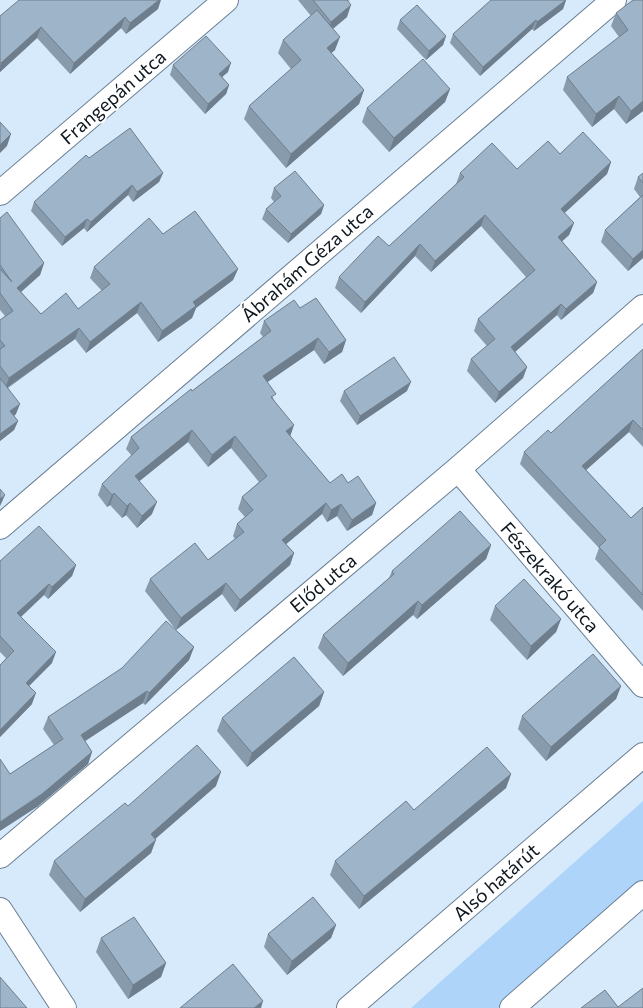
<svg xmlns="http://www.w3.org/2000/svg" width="643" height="1008" font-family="Commissioner,sans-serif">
<rect width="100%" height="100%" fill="#d7eafc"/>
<path fill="#aed5f9" d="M 643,801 L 643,887 L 506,1008 L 411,1008 Z"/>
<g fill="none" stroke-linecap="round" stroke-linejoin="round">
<defs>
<path id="minor" d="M 0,193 L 226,0
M 458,469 L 643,685
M 0,527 L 614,0
M 0,856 L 458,469 L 643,307
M 0,910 L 64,1008
M 349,1008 L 643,755
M 512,1008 L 643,893"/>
</defs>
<use href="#minor" stroke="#6a7f93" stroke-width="26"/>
<use href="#minor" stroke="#fff" stroke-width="24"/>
</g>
<path fill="#879bad" d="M 298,0 L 350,0 L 348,1 L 347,17 L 333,29 L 335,50 L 331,53 L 364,90 L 359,104 L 286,168 L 244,119 L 249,106 L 291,69 L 278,53 L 283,40 L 311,16 Z
M 566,0 L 563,9 L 534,31 L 532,29 L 480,76 L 450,43 L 453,34 Z
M 643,0 L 643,111 L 626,124 L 614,109 L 592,127 L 563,90 L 567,77 L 619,37 L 611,26 L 616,13 Z
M 158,9 L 126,34 L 121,28 L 70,74 L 37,38 L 0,72 L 0,16 Z
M 400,20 L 446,36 L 443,45 L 426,60 L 397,29 Z
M 173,65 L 228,72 L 222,77 L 229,85 L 226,94 L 205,114 L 170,75 Z
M 450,89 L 445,102 L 389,152 L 362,122 L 367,108 Z
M 560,154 L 611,162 L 607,174 L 564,213 L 574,223 L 569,235 L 562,241 L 597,282 L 593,293 L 561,320 L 557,315 L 515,352 L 527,367 L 523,378 L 495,403 L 467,371 L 471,359 L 487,346 L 474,331 L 478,319 L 526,277 L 481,226 L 431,272 L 415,256 L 361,313 L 335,288 L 339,277 L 389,246 L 456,184 L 460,173 L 517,169 Z
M 89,158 L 163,173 L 159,182 L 133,202 L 128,195 L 87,232 L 84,228 L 62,246 L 31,211 L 34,202 Z
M 643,173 L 643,258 L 628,271 L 601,242 L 605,230 L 640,197 L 634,189 L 638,177 Z
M 274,188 L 324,205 L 321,214 L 288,243 L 262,219 L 266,209 L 274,202 L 271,198 Z
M 0,218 L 44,263 L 40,275 L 21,292 L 41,314 L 78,309 L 102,291 L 90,278 L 94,267 L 163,234 L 238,269 L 233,280 L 196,308 L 192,318 L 158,342 L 137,313 L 86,353 L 75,339 L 8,388 L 16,414 L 14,416 L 18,421 L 14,430 L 0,441 L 0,320 L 5,316 L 0,310 Z
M 300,308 L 346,340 L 342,352 L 324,364 L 314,350 L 267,382 L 274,400 L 290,436 L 330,483 L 348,483 L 376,503 L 372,515 L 347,531 L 337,516 L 327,522 L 322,514 L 286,544 L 294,553 L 290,565 L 235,612 L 222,594 L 176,630 L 145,591 L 150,579 L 208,560 L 235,539 L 233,536 L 237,524 L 245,517 L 238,509 L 242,497 L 259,482 L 231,448 L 208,467 L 188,442 L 139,481 L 152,514 L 137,528 L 126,515 L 122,518 L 110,505 L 107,507 L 98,495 L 102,484 L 132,456 L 126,449 L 131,437 L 263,337 L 260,333 L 264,321 Z
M 643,349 L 643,447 L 629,432 L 586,470 L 631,518 L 643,507 L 643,611 L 595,559 L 599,548 L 520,464 L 524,452 L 551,433 Z
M 344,391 L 407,391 L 357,425 L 340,401 Z
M 491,545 L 486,559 L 417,619 L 413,615 L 343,676 L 318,648 L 323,635 L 389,578 L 392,571 Z
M 0,561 L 76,565 L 72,576 L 48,599 L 44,595 L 21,617 L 52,663 L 29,686 L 32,704 L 0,737 L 0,665 L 6,658 L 0,652 Z
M 495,606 L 561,619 L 556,632 L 527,660 L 490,620 Z
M 194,647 L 189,660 L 145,705 L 143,703 L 85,741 L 92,752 L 88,764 L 37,807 L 10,774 L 54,745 L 43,729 L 48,717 Z
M 621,686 L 616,699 L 546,761 L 518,729 L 522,716 Z
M 324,692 L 319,706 L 247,767 L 217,731 L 222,718 Z
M 511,774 L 506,788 L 359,909 L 330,875 L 335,861 L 414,810 Z
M 216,786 L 155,839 L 151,853 L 80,912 L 49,875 L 54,861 L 128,806 Z
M 336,925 L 331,938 L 287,975 L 264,947 L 268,934 Z
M 101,938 L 166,963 L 161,977 L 128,999 L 96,952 Z"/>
<path fill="#6e7e8d" d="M 159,0 L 161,0 L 158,9 L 126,34 L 130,23 Z
M 566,0 L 563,9 L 534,31 L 537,22 Z
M 351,5 L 347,17 L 326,34 L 331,22 Z
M 125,17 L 121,28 L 70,74 L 74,63 Z
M 536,20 L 532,29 L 480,76 L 483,67 Z
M 41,27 L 37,38 L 0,72 L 0,66 L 1,63 Z
M 446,36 L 443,45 L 426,60 L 429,51 Z
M 340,37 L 335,50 L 322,61 L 327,48 Z
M 231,63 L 228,72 L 215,83 L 219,74 Z
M 229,85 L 226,94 L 205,114 L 208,104 Z
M 450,89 L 445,102 L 389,152 L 394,138 Z
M 364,90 L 359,104 L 286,168 L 291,154 Z
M 619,96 L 614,109 L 592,127 L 596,114 Z
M 643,101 L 643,111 L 626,124 L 631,111 Z
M 11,134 L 7,146 L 0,153 L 0,145 Z
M 611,162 L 607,174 L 556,221 L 561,209 Z
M 163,173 L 159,182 L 133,202 L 137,192 Z
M 132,185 L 128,195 L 87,232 L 91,222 Z
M 324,205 L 321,214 L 288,243 L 291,234 Z
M 485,215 L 481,226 L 431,272 L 435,261 Z
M 87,219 L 84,228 L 62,246 L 65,237 Z
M 574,223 L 569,235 L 554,249 L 558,237 Z
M 420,244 L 415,256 L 361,313 L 365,302 Z
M 643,250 L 643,258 L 628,271 L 633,259 Z
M 44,263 L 40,275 L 13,299 L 17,288 Z
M 238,269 L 233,280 L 196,308 L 192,318 L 158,342 L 162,331 L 193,302 Z
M 597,282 L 593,293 L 561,320 L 566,309 Z
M 141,302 L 137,313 L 86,353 L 90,342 Z
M 561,304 L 557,315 L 507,359 L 511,347 Z
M 79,328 L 75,339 L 5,389 L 9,378 Z
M 318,338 L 314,350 L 259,388 L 263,376 Z
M 346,340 L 342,352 L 324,364 L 329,352 Z
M 527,367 L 523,378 L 495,403 L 499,392 Z
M 411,382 L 407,391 L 357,425 L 360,416 Z
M 20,404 L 16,414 L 7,421 L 10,411 Z
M 633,420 L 629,432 L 577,478 L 582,466 Z
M 18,421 L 14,430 L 0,441 L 0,434 Z
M 294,425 L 290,437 L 286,431 Z
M 192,430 L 188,442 L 131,488 L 135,476 Z
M 235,436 L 231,448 L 208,467 L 212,455 Z
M 114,493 L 110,505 L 107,507 L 112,495 Z
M 5,495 L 1,504 L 0,506 L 0,499 Z
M 157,502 L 152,514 L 137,528 L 142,516 Z
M 130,503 L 126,515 L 122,518 L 127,506 Z
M 326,503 L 322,514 L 278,551 L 282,540 Z
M 376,503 L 372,515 L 347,531 L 352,520 Z
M 341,504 L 337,516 L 327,522 L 331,510 Z
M 491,545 L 486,559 L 417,619 L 422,605 Z
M 294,553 L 290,565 L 235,612 L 240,600 Z
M 76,565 L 72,576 L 48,599 L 52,587 Z
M 226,583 L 222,594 L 176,630 L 181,618 Z
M 49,584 L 44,595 L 13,624 L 17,613 Z
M 418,601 L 413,615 L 343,676 L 348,663 Z
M 561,619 L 556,632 L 527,660 L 531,646 Z
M 194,647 L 189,660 L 145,705 L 149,693 Z
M 56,652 L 52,663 L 21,694 L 26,683 Z
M 621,686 L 616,699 L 546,761 L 551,747 Z
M 147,691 L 143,703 L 76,747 L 81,735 Z
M 324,692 L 319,706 L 247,767 L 252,753 Z
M 36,693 L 32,704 L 0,737 L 0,730 Z
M 92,752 L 88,764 L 37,807 L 0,831 L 0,822 Z
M 221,772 L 216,786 L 146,847 L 151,834 Z
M 511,774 L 506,788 L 359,909 L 364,896 Z
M 156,840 L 151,853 L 80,912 L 85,899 Z
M 336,925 L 331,938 L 287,975 L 292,961 Z
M 166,963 L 161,977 L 128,999 L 133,985 Z
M 263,1001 L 261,1008 L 254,1008 Z"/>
<path fill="#9db4c9" stroke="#6e7e8d" d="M 19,0 L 159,0 L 130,23 L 125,17 L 74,63 L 41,27 L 1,63 L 0,62 L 0,16 Z
M 313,0 L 347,0 L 351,5 L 331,22 Z
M 491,0 L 566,0 L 537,22 L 536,20 L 483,67 L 453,34 Z
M 633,0 L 643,0 L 643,101 L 631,111 L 619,96 L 596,114 L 567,77 L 628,30 L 616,13 Z
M 417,5 L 446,36 L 429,51 L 400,20 Z
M 317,10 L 340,37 L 327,48 L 364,90 L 291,154 L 249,106 L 301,60 L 283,40 Z
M 206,36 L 231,63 L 219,74 L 229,85 L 208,104 L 173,65 Z
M 423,59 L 450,89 L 394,138 L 367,108 Z
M 0,122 L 11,134 L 0,145 Z
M 130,128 L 163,173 L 137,192 L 132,185 L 91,222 L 87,219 L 65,237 L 34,202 L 86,155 L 89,158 Z
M 583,132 L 611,162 L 561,209 L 574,223 L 558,237 L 597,282 L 566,309 L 561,304 L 511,347 L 527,367 L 499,392 L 471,359 L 495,339 L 478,319 L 535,270 L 485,215 L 435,261 L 420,244 L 365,302 L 339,277 L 378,236 L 389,246 L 464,177 L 460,173 L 492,143 L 517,169 L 548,141 L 560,154 Z
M 295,171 L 324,205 L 291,234 L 266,209 L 281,196 L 274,188 Z
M 643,173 L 643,183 L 638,177 Z
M 643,195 L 643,250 L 633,259 L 605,230 Z
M 195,211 L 238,269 L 193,302 L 196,306 L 162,331 L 141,302 L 90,342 L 79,328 L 9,378 L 0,366 L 0,349 L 5,346 L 0,340 L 0,320 L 13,311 L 0,293 L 0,269 L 12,282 L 0,265 L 0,218 L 7,212 L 44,263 L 17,288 L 41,314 L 66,293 L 78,309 L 110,284 L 94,267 L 149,218 L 163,234 Z
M 316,298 L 346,340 L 329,352 L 318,338 L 263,376 L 276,394 L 271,397 L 294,425 L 286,431 L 330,483 L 342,474 L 348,483 L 358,476 L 376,503 L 352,520 L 341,504 L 331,510 L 326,503 L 282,540 L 294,553 L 240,600 L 226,583 L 181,618 L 150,579 L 195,543 L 208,560 L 244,532 L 237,524 L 253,510 L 242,497 L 267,476 L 235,436 L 212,455 L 192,430 L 135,476 L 157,502 L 142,516 L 130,503 L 127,506 L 114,493 L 112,495 L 102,484 L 139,448 L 131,437 L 191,389 L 192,391 L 271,331 L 264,321 L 294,300 L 300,308 Z
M 643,349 L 643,430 L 633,420 L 582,466 L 631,518 L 643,507 L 643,595 L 599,547 L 606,540 L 524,452 L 548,430 L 551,433 Z
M 394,357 L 411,382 L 360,416 L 344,391 Z
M 0,378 L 20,404 L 10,411 L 18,421 L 0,434 Z
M 0,489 L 5,495 L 0,499 Z
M 460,511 L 491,545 L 422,605 L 418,601 L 348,663 L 323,635 L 394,574 L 392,571 Z
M 39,526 L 76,565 L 52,587 L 49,584 L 17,613 L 56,652 L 26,683 L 36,693 L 0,730 L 0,665 L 14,651 L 0,636 L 0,561 Z
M 524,579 L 561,619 L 531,646 L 495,606 Z
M 166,621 L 194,647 L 149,693 L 147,691 L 81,735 L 92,752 L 42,794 L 0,822 L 0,759 L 10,774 L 63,739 L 48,717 L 122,668 Z
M 593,654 L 621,686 L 551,747 L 522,716 Z
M 294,657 L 324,692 L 252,753 L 222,718 Z
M 197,745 L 221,772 L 151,834 L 156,840 L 85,899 L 54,861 L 125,803 L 128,806 Z
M 487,747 L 511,774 L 364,896 L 335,861 L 406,801 L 414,810 Z
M 313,897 L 336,925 L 292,961 L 268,934 Z
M 134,917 L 166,963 L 133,985 L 101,938 Z
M 233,964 L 263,1001 L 254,1008 L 180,1008 Z
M 0,977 L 27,1008 L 0,1008 Z
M 643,988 L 643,1008 L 581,1008 L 605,990 L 618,1007 Z"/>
<g text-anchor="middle" stroke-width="4" stroke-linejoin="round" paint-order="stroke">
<g font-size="19" fill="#0e171e" stroke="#fff">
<text transform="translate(113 97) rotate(-41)" y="7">Frangepán utca</text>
<text transform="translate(307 263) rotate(-41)" y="7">Ábrahám Géza utca</text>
<text transform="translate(550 577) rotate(49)" y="7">Fészekrakó utca</text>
<text transform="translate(323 583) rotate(-40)" y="7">Előd utca</text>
<text transform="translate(496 882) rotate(-41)" y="7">Alsó határút</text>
</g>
</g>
</svg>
